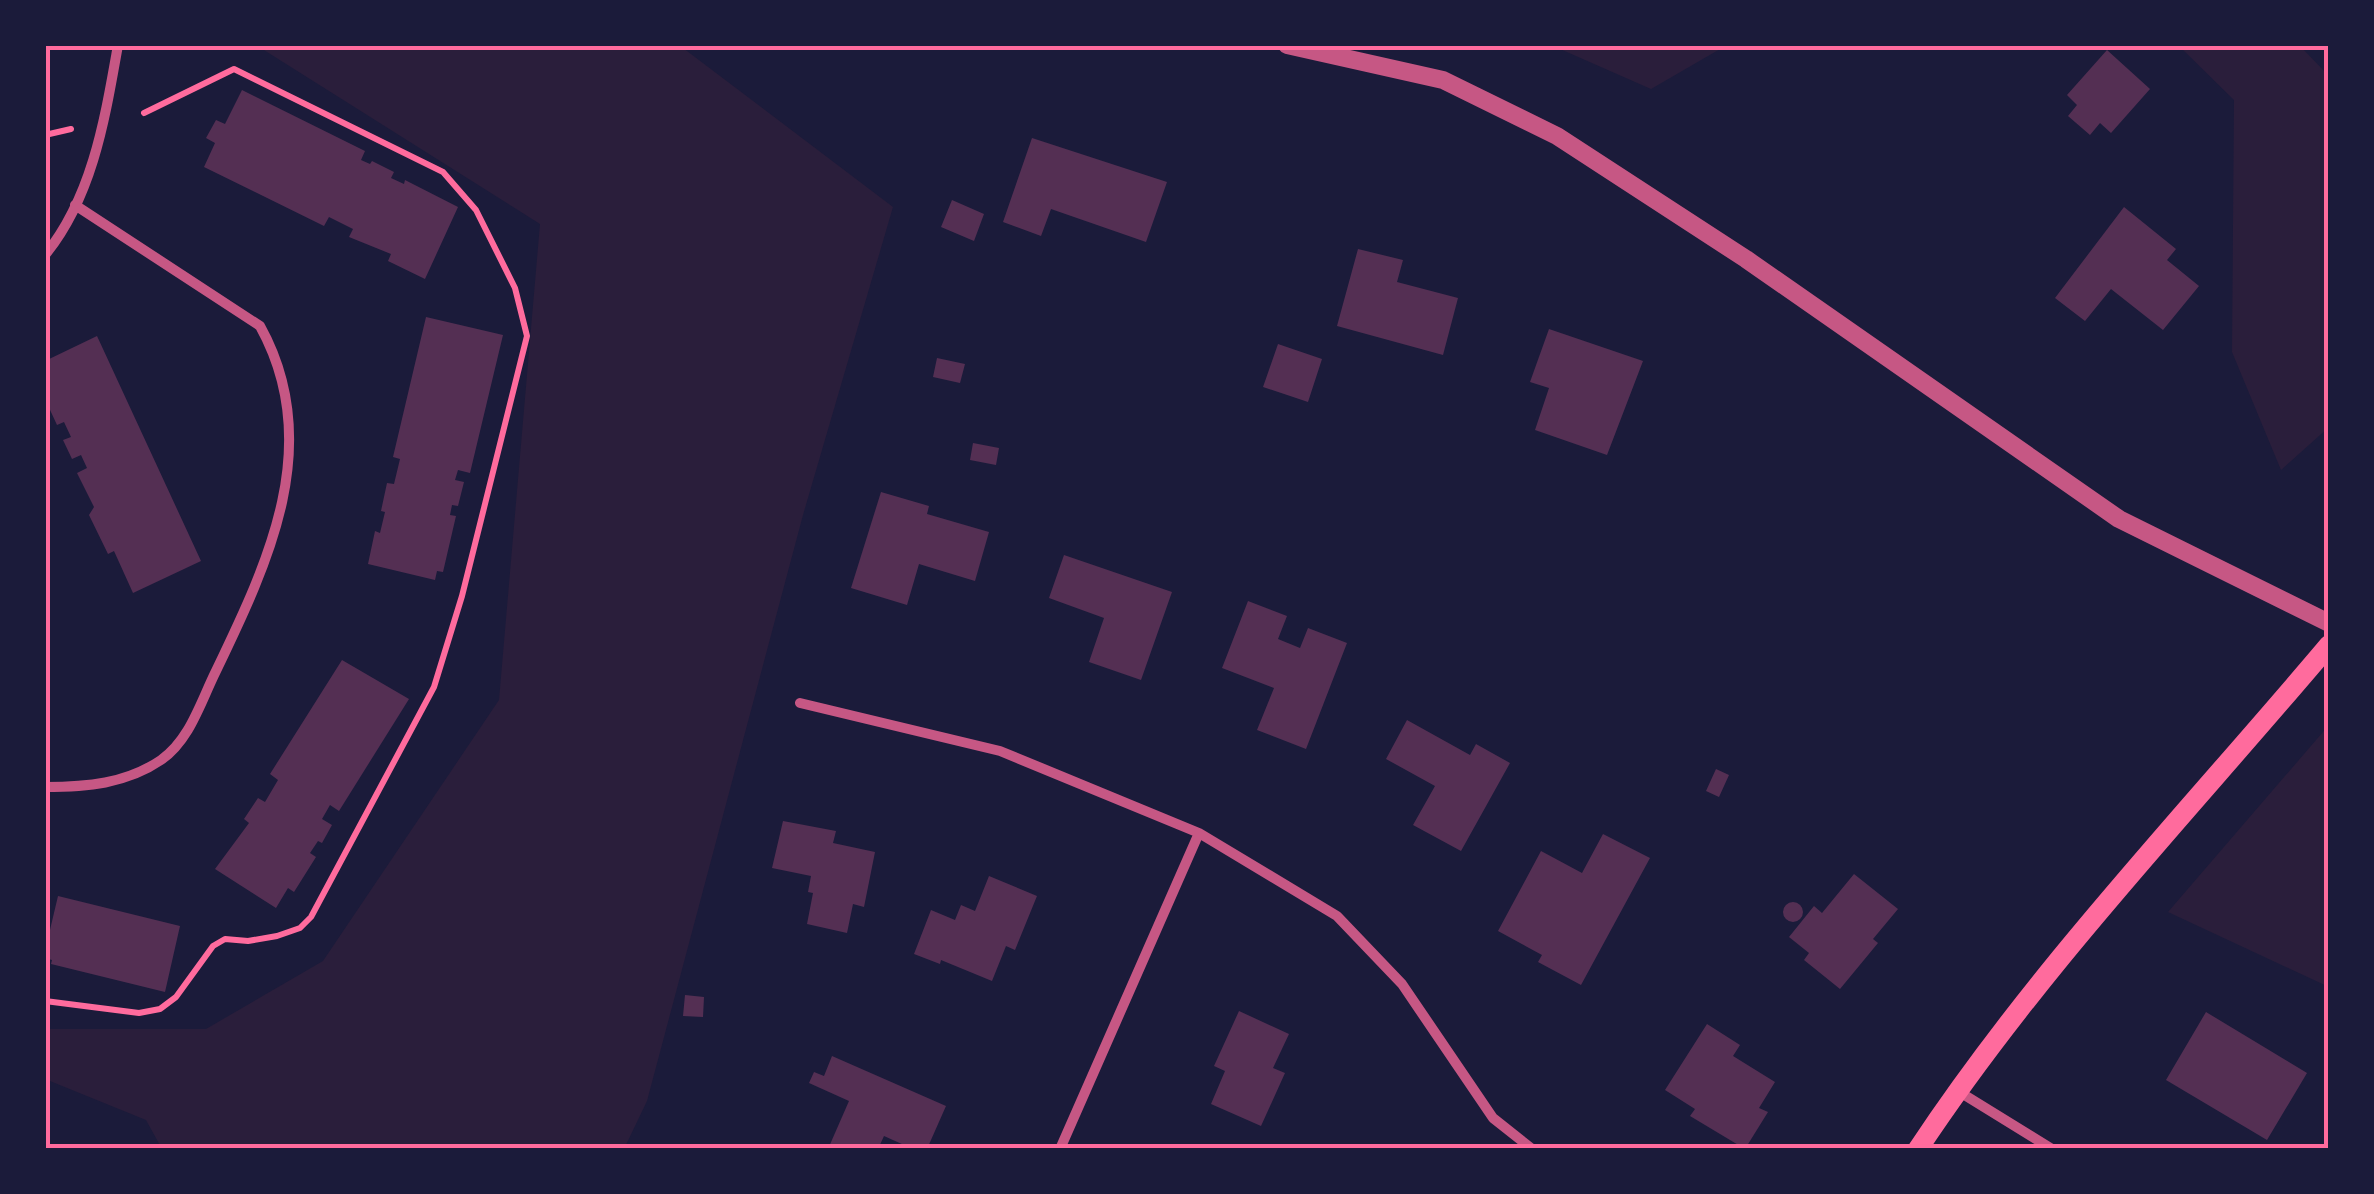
<svg xmlns="http://www.w3.org/2000/svg" width="2374" height="1194" font-family="'Noto Sans',sans-serif">
<rect width="100%" height="100%" fill="#1b1b3a"/>
<path fill="#2a1e3b" d="M 256,45 L 679,45 L 893,207 L 803,515 L 647,1101 L 624,1149 L 162,1149 L 146,1120 L 45,1079 L 45,1029 L 206,1029 L 323,961 L 499,700 L 540,224 Z
M 1551,45 L 1727,45 L 1651,89 Z
M 2178,45 L 2299,45 L 2329,76 L 2329,427 L 2281,470 L 2232,352 L 2234,100 Z
M 2329,725 L 2329,987 L 2168,912 Z"/>
<path fill="#542f53" d="M 2107,50 L 2150,89 L 2111,133 L 2100,123 L 2090,135 L 2068,116 L 2077,105 L 2067,95 Z
M 242,90 L 365,151 L 361,160 L 370,164 L 372,161 L 394,172 L 391,178 L 404,184 L 405,180 L 458,207 L 425,279 L 388,261 L 391,254 L 349,237 L 353,229 L 329,217 L 324,226 L 204,167 L 215,143 L 206,138 L 216,120 L 225,124 Z
M 1032,138 L 1167,182 L 1146,242 L 1051,209 L 1041,236 L 1003,222 Z
M 952,200 L 984,214 L 974,241 L 941,227 Z
M 2124,207 L 2176,249 L 2167,260 L 2199,286 L 2163,330 L 2111,289 L 2085,321 L 2055,298 Z
M 1358,249 L 1403,260 L 1397,282 L 1458,298 L 1443,355 L 1337,326 Z
M 426,317 L 503,335 L 470,473 L 458,470 L 455,480 L 464,482 L 458,506 L 452,505 L 450,515 L 456,516 L 443,572 L 437,571 L 435,580 L 368,564 L 375,531 L 380,533 L 385,512 L 381,511 L 387,483 L 394,484 L 400,459 L 393,457 Z
M 1549,329 L 1643,361 L 1607,455 L 1535,430 L 1549,388 L 1530,382 Z
M 97,336 L 201,561 L 133,593 L 114,551 L 108,554 L 89,515 L 94,507 L 77,473 L 87,468 L 81,455 L 72,459 L 63,440 L 71,437 L 64,422 L 57,425 L 45,399 L 45,370 L 48,368 L 45,361 Z
M 1278,344 L 1322,359 L 1308,402 L 1263,387 Z
M 937,358 L 965,364 L 960,383 L 933,377 Z
M 973,443 L 999,448 L 996,465 L 970,460 Z
M 881,492 L 929,506 L 927,514 L 989,532 L 975,581 L 919,564 L 907,605 L 851,588 Z
M 1064,555 L 1172,592 L 1141,680 L 1089,662 L 1104,618 L 1049,598 Z
M 1248,601 L 1287,616 L 1278,639 L 1300,648 L 1308,628 L 1347,643 L 1306,749 L 1257,730 L 1274,688 L 1222,668 Z
M 342,660 L 409,699 L 339,811 L 330,805 L 322,819 L 332,825 L 322,843 L 318,841 L 310,853 L 316,857 L 294,892 L 288,888 L 276,908 L 215,869 L 249,823 L 244,819 L 258,798 L 265,802 L 278,780 L 270,774 Z
M 1407,720 L 1470,755 L 1476,744 L 1510,763 L 1461,851 L 1413,825 L 1435,786 L 1386,759 Z
M 1716,769 L 1729,775 L 1719,797 L 1706,791 Z
M 783,821 L 836,831 L 833,843 L 875,852 L 864,907 L 853,904 L 847,933 L 807,924 L 813,893 L 808,892 L 811,876 L 772,868 Z
M 1603,834 L 1650,858 L 1581,985 L 1538,962 L 1542,955 L 1498,931 L 1541,851 L 1582,873 Z
M 1854,874 L 1898,909 L 1873,939 L 1878,943 L 1840,989 L 1804,960 L 1809,953 L 1789,937 L 1814,906 L 1822,913 Z
M 989,876 L 1037,896 L 1015,950 L 1006,946 L 992,981 L 941,960 L 940,964 L 914,954 L 931,910 L 955,920 L 961,905 L 975,911 Z
M 58,896 L 180,926 L 165,992 L 51,964 L 52,960 L 45,958 L 45,951 Z
M1783 912a10 10 0 1 1 20 0a10 10 0 1 1-20 0Z
M 685,995 L 704,997 L 703,1017 L 683,1016 Z
M 1239,1011 L 1289,1034 L 1273,1068 L 1285,1073 L 1261,1126 L 1211,1104 L 1225,1071 L 1214,1066 Z
M 2206,1012 L 2307,1073 L 2267,1140 L 2166,1080 Z
M 1707,1024 L 1740,1045 L 1733,1056 L 1775,1082 L 1759,1108 L 1768,1112 L 1745,1149 L 1690,1116 L 1695,1109 L 1665,1090 Z
M 832,1056 L 946,1106 L 927,1149 L 913,1149 L 884,1136 L 878,1149 L 828,1149 L 849,1101 L 809,1083 L 814,1072 L 824,1076 Z"/>
<g fill="none" stroke-linecap="round" stroke-linejoin="round">
<path stroke="#ff6b9d" stroke-width="6" d="M 45,135 L 71,129
M 45,1001 L 139,1013 L 160,1009 L 176,997 L 213,946 L 225,939 L 248,941 L 277,936 L 300,928 L 311,917 L 434,687 L 462,596 L 527,336 L 515,288 L 476,210 L 443,172 L 234,69 L 144,113"/>
<path stroke="#c65784" stroke-width="10" d="M 45,255 C 93,196 105,118 118,45
M 800,703 L 1000,751 L 1199,833 L 1337,916 L 1402,984 L 1493,1118 L 1532,1149
M 45,787 C 86,787 126,784 161,760 C 190,740 201,701 216,671 C 269,561 325,443 260,326 L 75,205
M 1958,1091 L 2052,1149
M 1060,1149 L 1199,833"/>
<path stroke="#c65784" stroke-width="18" d="M 1287,45 L 1443,80 L 1557,136 L 1746,259 L 2119,519 L 2329,623"/>
<path stroke="#ff6b9d" stroke-width="20" d="M 1918,1149 C 2038,968 2189,811 2329,645"/>
</g>
<rect width="2374" height="1194" fill="none" stroke="#1b1b3a" stroke-width="95"/>
<rect x="48" y="48" width="2278" height="1098" fill="none" stroke="#ff6b9d" stroke-width="4"/>
</svg>
